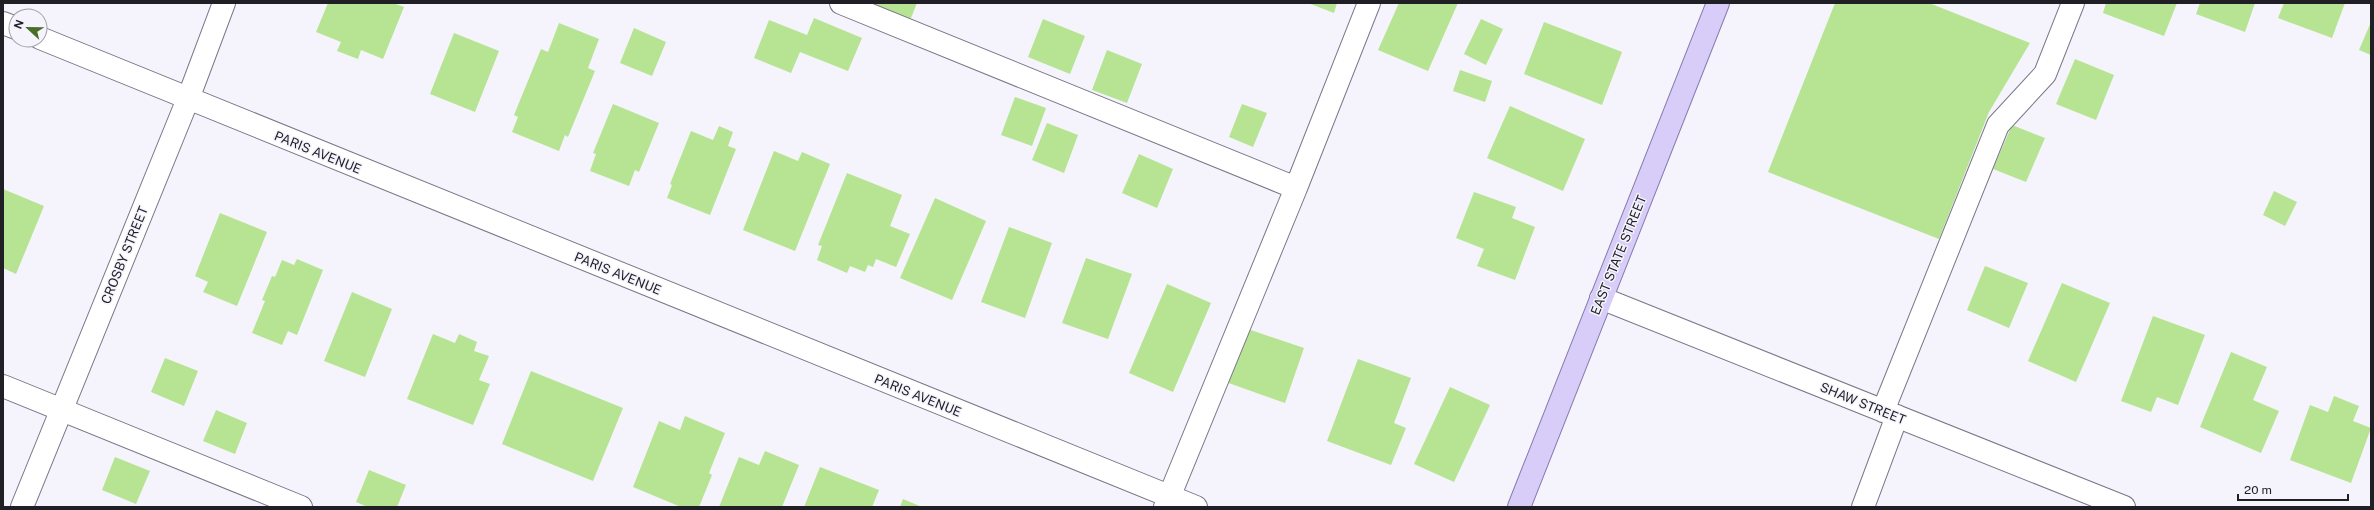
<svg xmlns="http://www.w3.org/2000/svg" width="2374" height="510" font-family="'Public Sans',sans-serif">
<rect width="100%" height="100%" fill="#f5f4fc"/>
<path fill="#b6e492" d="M 328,3 L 393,3 L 404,7 L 383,59 L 361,50 L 358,59 L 337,51 L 341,42 L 316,32 Z
M 865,3 L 917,3 L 909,23 Z
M 1308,3 L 1337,3 L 1334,13 Z
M 1399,3 L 1458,3 L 1428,71 L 1378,50 Z
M 1835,3 L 1929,3 L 2030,43 L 1989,112 L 1939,239 L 1768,172 Z
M 2106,3 L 2177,3 L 2164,36 L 2103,13 Z
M 2200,3 L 2255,3 L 2245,32 L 2196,14 Z
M 2284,3 L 2345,3 L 2332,38 L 2278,18 Z
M 814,18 L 862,38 L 848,71 L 800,52 L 791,73 L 754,58 L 769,20 L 807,35 Z
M 1043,19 L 1085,36 L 1070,74 L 1028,57 Z
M 1481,19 L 1503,29 L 1486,65 L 1464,54 Z
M 1544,22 L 1622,52 L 1602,105 L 1524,74 Z
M 2371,22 L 2371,55 L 2359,50 Z
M 559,23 L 599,39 L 588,68 L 595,71 L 568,137 L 565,135 L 559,151 L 512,132 L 518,117 L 514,115 L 541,49 L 548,52 Z
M 634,28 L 666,42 L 652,76 L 620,63 Z
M 454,33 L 499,51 L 475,112 L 430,94 Z
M 1107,50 L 1142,64 L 1127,103 L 1092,90 Z
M 2075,59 L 2114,75 L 2096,120 L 2056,104 Z
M 1460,70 L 1492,81 L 1485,102 L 1453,91 Z
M 1015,97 L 1046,108 L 1032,146 L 1001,135 Z
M 613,104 L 659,123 L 639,172 L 635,170 L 629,186 L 590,171 L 596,154 L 593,153 Z
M 1242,104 L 1267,113 L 1253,147 L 1229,137 Z
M 1510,106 L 1585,139 L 1563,191 L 1487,158 Z
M 1047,123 L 1078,135 L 1064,173 L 1032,160 Z
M 2012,125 L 2045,138 L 2026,182 L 1993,169 Z
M 719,126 L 733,132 L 728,146 L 736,149 L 710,215 L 667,198 L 672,185 L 670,184 L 691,131 L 713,140 Z
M 774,151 L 798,161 L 802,152 L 830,164 L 795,251 L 743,230 Z
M 1139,154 L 1173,169 L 1157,208 L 1122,193 Z
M 847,173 L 902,195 L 890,226 L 910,234 L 896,267 L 876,259 L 873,267 L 868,265 L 865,272 L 850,266 L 847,273 L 817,260 L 822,246 L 818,245 Z
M 3,189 L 44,206 L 16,274 L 3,268 Z
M 2274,191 L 2297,202 L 2285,226 L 2263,215 Z
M 1474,192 L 1516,207 L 1512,218 L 1535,227 L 1515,280 L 1477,266 L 1484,249 L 1456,238 Z
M 935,198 L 986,221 L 952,300 L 900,278 Z
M 220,213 L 267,232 L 237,306 L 203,292 L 208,282 L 195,276 Z
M 1009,227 L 1052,243 L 1025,318 L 981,302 Z
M 1086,258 L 1132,274 L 1108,339 L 1062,323 Z
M 297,259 L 323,270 L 297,335 L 288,331 L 282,345 L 252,333 L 265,301 L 262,300 L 272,276 L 275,277 L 282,260 L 294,265 Z
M 1985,266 L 2028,283 L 2009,328 L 1967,310 Z
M 2062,283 L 2110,303 L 2076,382 L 2028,361 Z
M 1167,284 L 1211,303 L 1173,392 L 1129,373 Z
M 352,292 L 392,309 L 365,377 L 324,361 Z
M 2153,316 L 2205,335 L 2178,405 L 2157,397 L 2151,412 L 2121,401 Z
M 1242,327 L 1304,348 L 1285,403 L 1223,381 Z
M 433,334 L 455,343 L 459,334 L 477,342 L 474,351 L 489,356 L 479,380 L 490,384 L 473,425 L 407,399 Z
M 2231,352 L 2267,367 L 2253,400 L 2279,411 L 2261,453 L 2200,427 Z
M 165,358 L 198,371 L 184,406 L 151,392 Z
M 1358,359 L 1411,378 L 1394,423 L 1406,428 L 1391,465 L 1327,441 Z
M 531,371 L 623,408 L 593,481 L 502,444 Z
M 1450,387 L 1490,405 L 1454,482 L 1414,464 Z
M 2334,396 L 2359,406 L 2353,421 L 2371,428 L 2351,483 L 2290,460 L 2310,405 L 2328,412 Z
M 216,410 L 247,423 L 235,454 L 203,441 Z
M 685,416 L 725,433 L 709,473 L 712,475 L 699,507 L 681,507 L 633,487 L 659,421 L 680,430 Z
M 765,451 L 799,465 L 782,507 L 719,507 L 739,457 L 759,465 Z
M 115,457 L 150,471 L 136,504 L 102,490 Z
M 820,467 L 879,490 L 872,507 L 804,507 Z
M 369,470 L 406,485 L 397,507 L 368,507 L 356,502 Z
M 903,499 L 922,507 L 900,507 Z"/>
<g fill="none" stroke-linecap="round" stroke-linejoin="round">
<defs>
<path id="minor" d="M 841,3 L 1296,188 L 1369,3
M 3,23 L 16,28
M 40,38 L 1196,507
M 1601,298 L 2124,507
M 3,386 L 301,507
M 1883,411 L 1998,125 L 2045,74 L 2073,3
M 22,507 L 188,99 L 224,3
M 1165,507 L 1296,188
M 1863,507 L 1897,416"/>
<path id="major" d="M 1519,507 L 1718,3"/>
</defs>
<use href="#minor" stroke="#7b7789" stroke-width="24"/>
<use href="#major" stroke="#867bac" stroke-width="24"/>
<use href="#minor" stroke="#fff" stroke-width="22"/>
<use href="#major" stroke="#d7cdf8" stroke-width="22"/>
</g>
<g text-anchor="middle" stroke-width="3" stroke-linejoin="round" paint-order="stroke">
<g font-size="13" fill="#201f26" stroke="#f5f4fc">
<text transform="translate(318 152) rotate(22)" y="5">PARIS AVENUE</text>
<text transform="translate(124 255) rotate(-68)" y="5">CROSBY STREET</text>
<text transform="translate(1618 255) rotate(-68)" y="5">EAST STATE STREET</text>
<text transform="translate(618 273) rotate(22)" y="5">PARIS AVENUE</text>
<text transform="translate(918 395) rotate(22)" y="5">PARIS AVENUE</text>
<text transform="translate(1863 403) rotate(22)" y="5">SHAW STREET</text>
</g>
</g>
<rect width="2374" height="510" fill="none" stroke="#201f26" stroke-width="8"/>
<g transform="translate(28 28) rotate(292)"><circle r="19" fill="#f5f4fc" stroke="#a09fa6"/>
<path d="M0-3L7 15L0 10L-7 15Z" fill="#496e27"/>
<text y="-6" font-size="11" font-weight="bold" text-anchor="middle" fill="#201f26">N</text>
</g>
<path d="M2238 494v6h110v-6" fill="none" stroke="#201f26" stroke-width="2"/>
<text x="2244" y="494" font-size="12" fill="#201f26" stroke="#f5f4fc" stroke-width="3" paint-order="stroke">20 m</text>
</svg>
